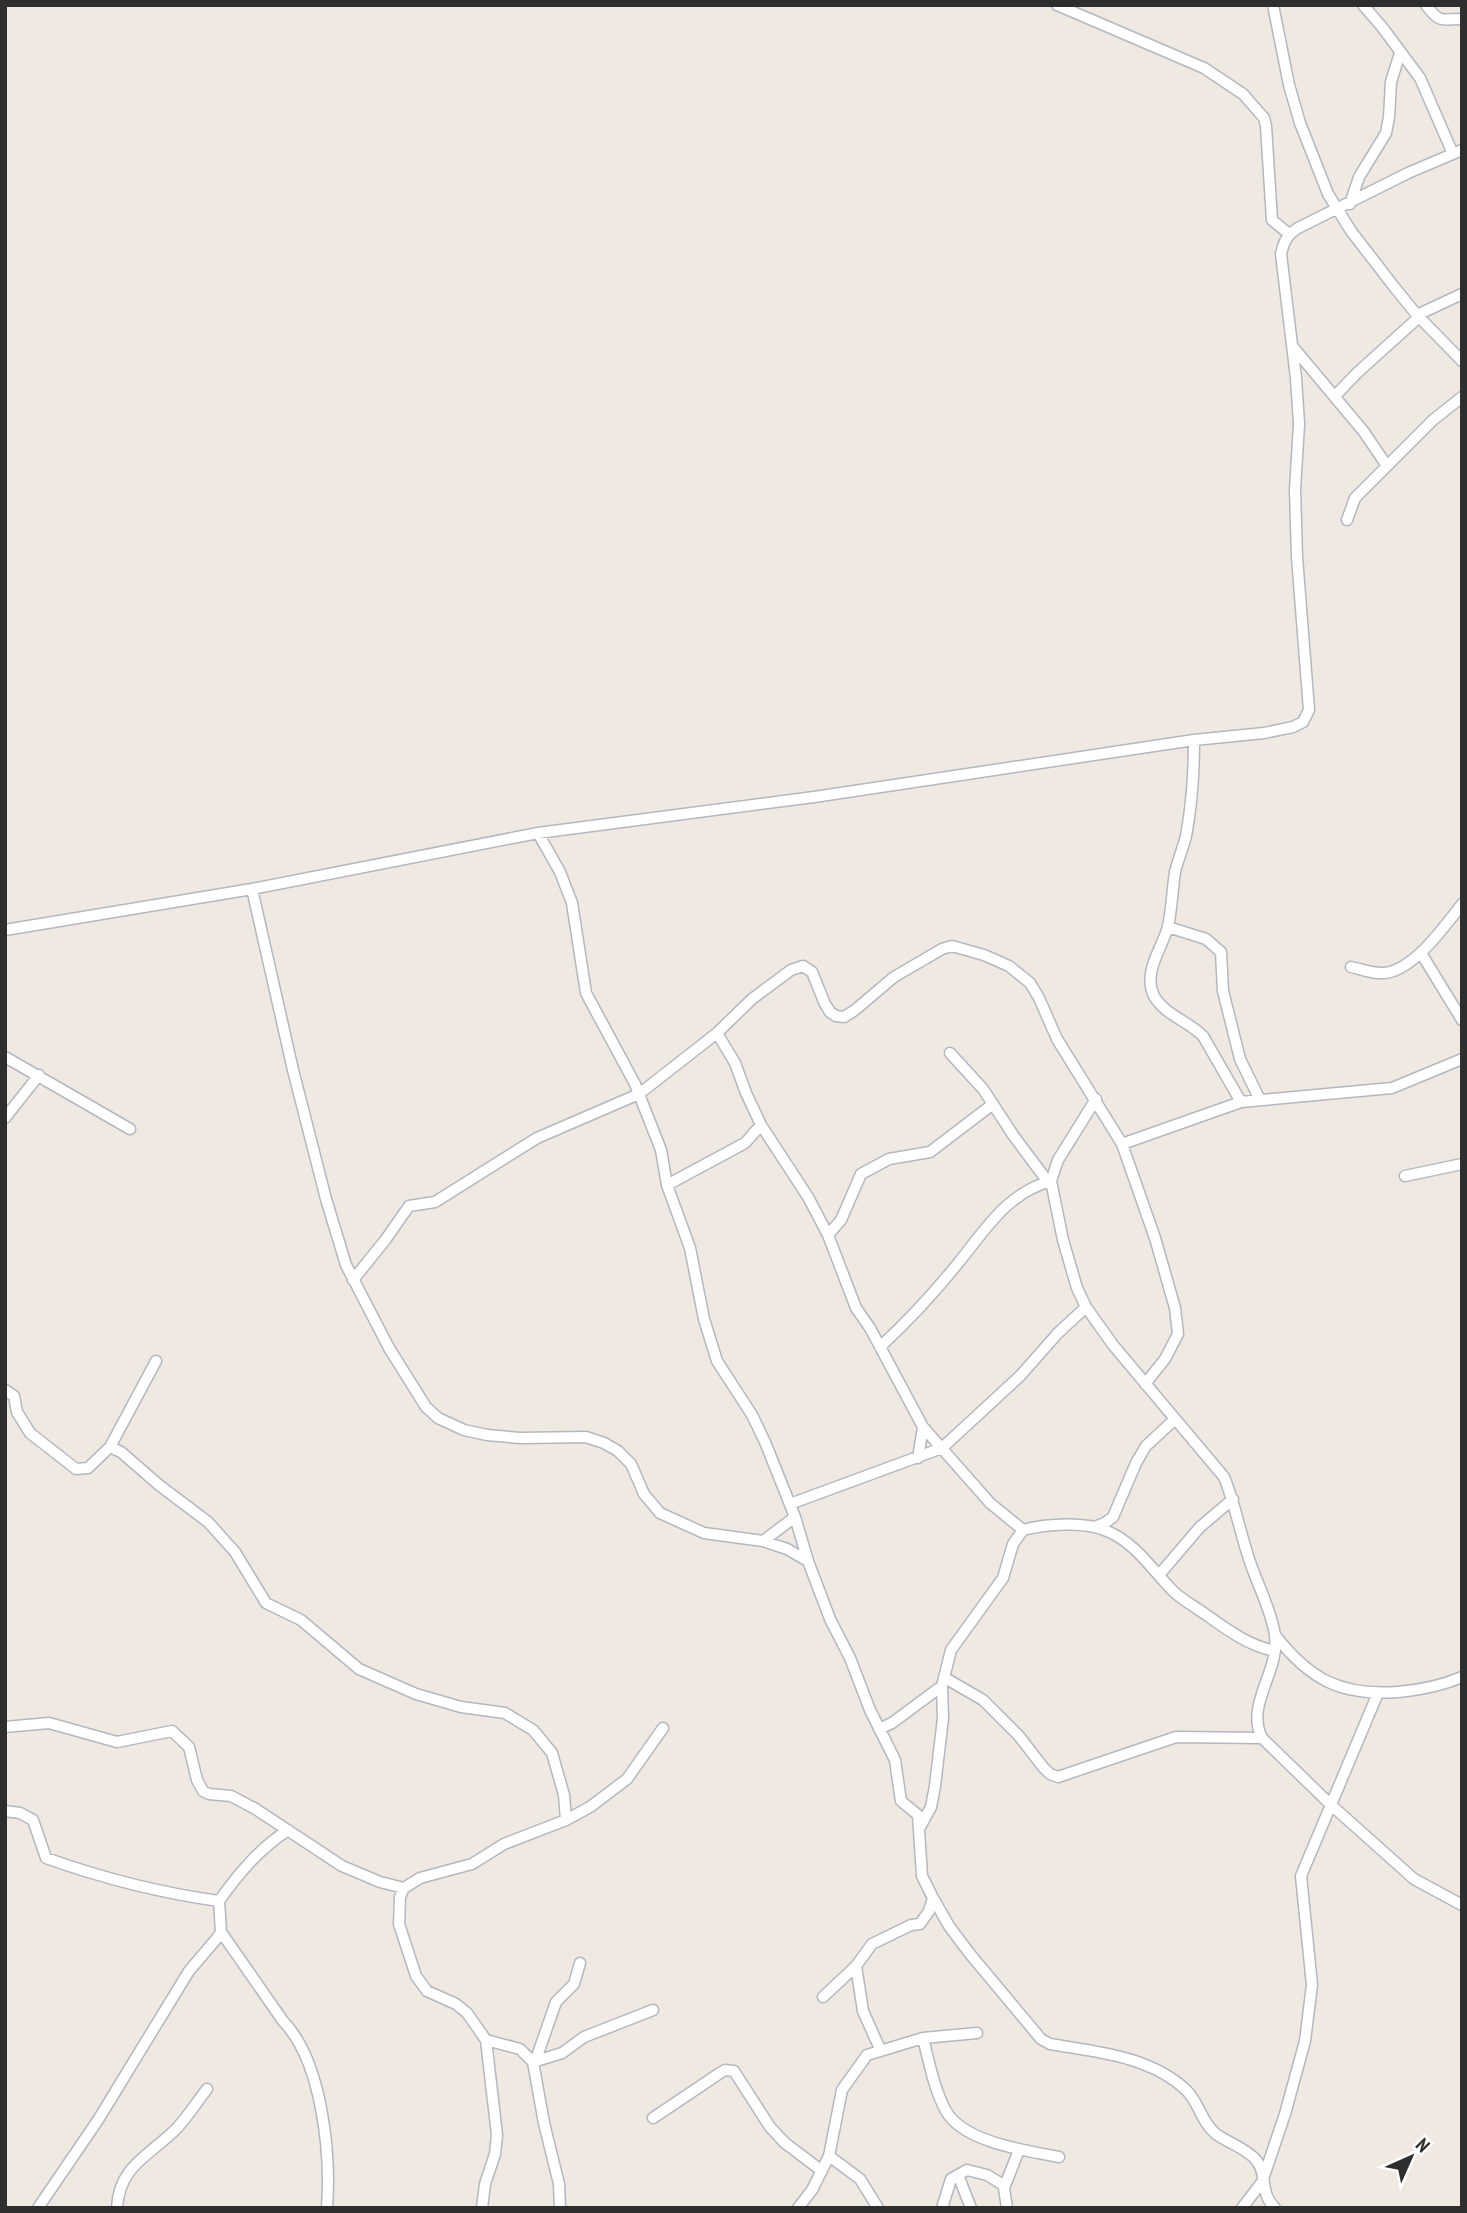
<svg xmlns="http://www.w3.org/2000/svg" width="1467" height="2213" font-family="'PT Sans Narrow',sans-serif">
<rect width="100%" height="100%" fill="#efe9e1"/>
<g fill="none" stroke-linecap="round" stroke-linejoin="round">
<defs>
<path id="street" d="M 1057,5 L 1204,68 L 1243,94 L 1264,118 L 1266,126 L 1272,220 L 1289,234
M 1273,5 L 1289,85 L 1300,123 L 1328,194 L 1351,231 L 1395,288 L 1417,315 L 1462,361
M 1363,5 L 1382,27 L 1420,78 L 1453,154
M 1426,5 C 1440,24 1442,19 1462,19
M 1350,204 L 1359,177 L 1386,133 L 1389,117 L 1391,82 L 1400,53
M 1417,315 L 1462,294
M 1293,347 L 1364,432 L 1387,466
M 1335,396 L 1357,373 L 1419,317
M 1347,520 L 1355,498 L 1433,420 L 1462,397
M 1194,740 C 1194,772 1192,804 1186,836 C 1183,848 1178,860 1175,872 C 1172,891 1172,912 1167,930 C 1160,951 1143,974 1154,996 C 1165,1015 1188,1021 1203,1036 L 1241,1102
M 538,833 L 560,872 L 572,903 L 586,993 L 635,1084 L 661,1150 L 667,1185 L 690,1248 L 704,1319 L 717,1361 L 752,1415 L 765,1442 L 795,1517 L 808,1561 L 830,1619 L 850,1658 L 870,1710 L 895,1760 L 901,1801 L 918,1815 L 922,1876 L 933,1898 L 949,1926 L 970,1954 L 1041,2039 L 1050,2044 C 1096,2052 1150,2056 1186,2090 C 1199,2102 1201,2122 1216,2134 C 1228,2143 1246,2148 1256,2160 C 1268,2173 1259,2193 1275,2208
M 252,889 L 293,1070 L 326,1199 L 346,1265 L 389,1348 L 426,1407 L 438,1418 L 464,1430 L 487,1435 L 520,1438 L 586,1437 L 604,1443 L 618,1451 L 631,1464 L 644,1494 L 660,1513 L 704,1533 L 763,1541 L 787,1549 L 808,1561
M 1168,927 L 1206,939 L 1221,952 L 1223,991 L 1240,1059 L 1260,1100
M 5,930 L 252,889 L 538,833 L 814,797 L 1194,740 L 1264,733 L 1293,727 L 1303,722 L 1309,710 L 1297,557 L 1295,490 L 1299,424 L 1296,378 L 1281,254 C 1284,241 1287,235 1298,228 L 1408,173 L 1462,150
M 1421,953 L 1462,1020
M 1351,967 C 1361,969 1373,974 1384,973 C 1413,971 1445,926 1462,904
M 717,1033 L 735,1063 L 746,1093 L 761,1125 L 808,1197 L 828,1235 L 856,1308 L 870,1328 L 923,1427 L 990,1503 L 1023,1530
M 950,1053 L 983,1089 L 1013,1135 L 1048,1182
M 5,1057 L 130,1129
M 1096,1099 L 1058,1160 L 1051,1181 L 1063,1240 L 1077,1288 L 1086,1307 L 1113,1345 L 1224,1477 C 1235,1504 1240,1532 1249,1559 C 1257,1584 1271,1609 1275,1635 C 1280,1672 1245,1704 1262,1738 L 1330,1804 L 1414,1879 L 1462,1905
M 5,1118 L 39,1075
M 1122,1144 L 1241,1102 L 1392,1088 L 1462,1059
M 1405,1176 L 1462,1164
M 667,1185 L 745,1143 L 761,1125
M 828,1235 L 841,1220 L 861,1174 L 889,1159 L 930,1152 L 993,1104
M 353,1280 L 386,1239 L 409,1206 L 435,1202 L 537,1138 L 639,1094 L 717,1033 L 752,999 L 791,970 L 803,966 L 812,972 L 825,1004 L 830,1012 L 836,1016 L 844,1017 L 855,1010 L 894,977 L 942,949 L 952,946 L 984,955 L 1009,966 L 1030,983 L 1039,998 L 1057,1039 L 1122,1144 L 1155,1238 L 1175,1308 L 1178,1334 L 1165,1359 L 1145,1384
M 880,1347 C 908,1321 935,1292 959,1262 C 986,1229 1007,1193 1051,1181
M 5,1390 L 14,1396 L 17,1412 L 30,1433 L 76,1469 L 88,1468 L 110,1447 L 121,1452 L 159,1485 L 208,1522 L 235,1552 L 266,1603 L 301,1620 L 359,1669 L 416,1694 L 461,1707 L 505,1713 L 533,1730 L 552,1753 L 564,1795 L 566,1820
M 110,1447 L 156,1361
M 918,1458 L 923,1427
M 790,1504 L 942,1448 L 1020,1376 L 1058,1333 L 1086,1307
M 1097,1526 L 1105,1523 L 1113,1517 L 1136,1463 L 1146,1446 L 1174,1420
M 763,1541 L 795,1517
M 1159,1575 L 1200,1527 L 1233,1499
M 1275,1635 C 1310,1680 1341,1696 1398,1692 C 1420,1690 1441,1686 1462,1677
M 945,1678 L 983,1700 L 1019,1736 L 1043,1767 L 1050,1774 L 1058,1777 L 1176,1737 L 1262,1738
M 5,1727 L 49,1723 L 117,1742 L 172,1731 L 189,1747 L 197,1780 L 203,1791 L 209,1794 L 231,1796 L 254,1808 L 342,1866 L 380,1882 L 404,1888
M 879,1729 L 892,1723 L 942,1686
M 5,1811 L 20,1813 L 33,1820 L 46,1858 C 102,1878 161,1893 219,1901 C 239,1873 259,1849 288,1830
M 920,1827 L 931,1807 L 935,1786 L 943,1718 L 942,1686 L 951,1650 L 1003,1578 L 1013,1544 L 1023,1530 C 1046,1524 1085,1521 1107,1531 C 1136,1543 1153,1571 1174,1592 C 1183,1600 1195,1607 1205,1614 C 1228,1630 1247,1645 1275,1651
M 221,1932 L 283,2021 C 322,2061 331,2153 327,2208
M 856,1966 L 863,2011 L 880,2049
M 823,1997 L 856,1966 L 872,1944 L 911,1925 L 920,1924 L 929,1911 L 933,1898
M 923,2038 C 929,2062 934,2089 946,2111 C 963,2142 1027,2151 1059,2157
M 486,2040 L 520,2049 L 533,2062 L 544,2123 L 559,2184 L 560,2208
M 533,2062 L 562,2053 L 584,2037 L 653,2010
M 535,2062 L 556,2002 L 574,1984 L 580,1963
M 653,2118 L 720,2073 L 725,2070 L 734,2071 L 770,2127 L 785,2143 L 822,2171
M 829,2156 L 860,2179 L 878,2208
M 958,2175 L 971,2208
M 38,2208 L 98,2120 L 189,1971 L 218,1937 L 221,1932 L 219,1901
M 117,2208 C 119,2165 151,2155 177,2128 C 188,2116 197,2102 207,2089
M 482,2208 L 485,2184 L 495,2154 L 497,2135 L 486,2040 L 467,2013 L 456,2004 L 427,1991 L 416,1976 L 399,1924 L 400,1897 L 404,1888 L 420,1878 L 472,1864 L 504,1844 L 566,1820 L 590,1807 L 627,1779 L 663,1728
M 798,2208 L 812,2190 L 829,2156 L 842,2090 L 867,2055 L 923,2038 L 977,2033
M 942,2208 L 951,2179 L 967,2170 L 987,2175 L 1005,2186
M 1007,2208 L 1004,2188 L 1019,2150
M 1242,2208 L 1262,2182 L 1285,2114 L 1305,2041 L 1312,1985 L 1301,1876 L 1378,1693"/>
</defs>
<use href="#street" stroke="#b4b7c1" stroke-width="13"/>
<use href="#street" stroke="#fff" stroke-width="10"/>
</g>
<rect width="1467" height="2213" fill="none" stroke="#2e2e2e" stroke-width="14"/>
<g transform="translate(1411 2157) rotate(45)" stroke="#ffffff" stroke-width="5" paint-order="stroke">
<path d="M0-5L12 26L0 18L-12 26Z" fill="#2e2e2e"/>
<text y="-10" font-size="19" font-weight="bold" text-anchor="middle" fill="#2e2e2e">N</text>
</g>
</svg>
